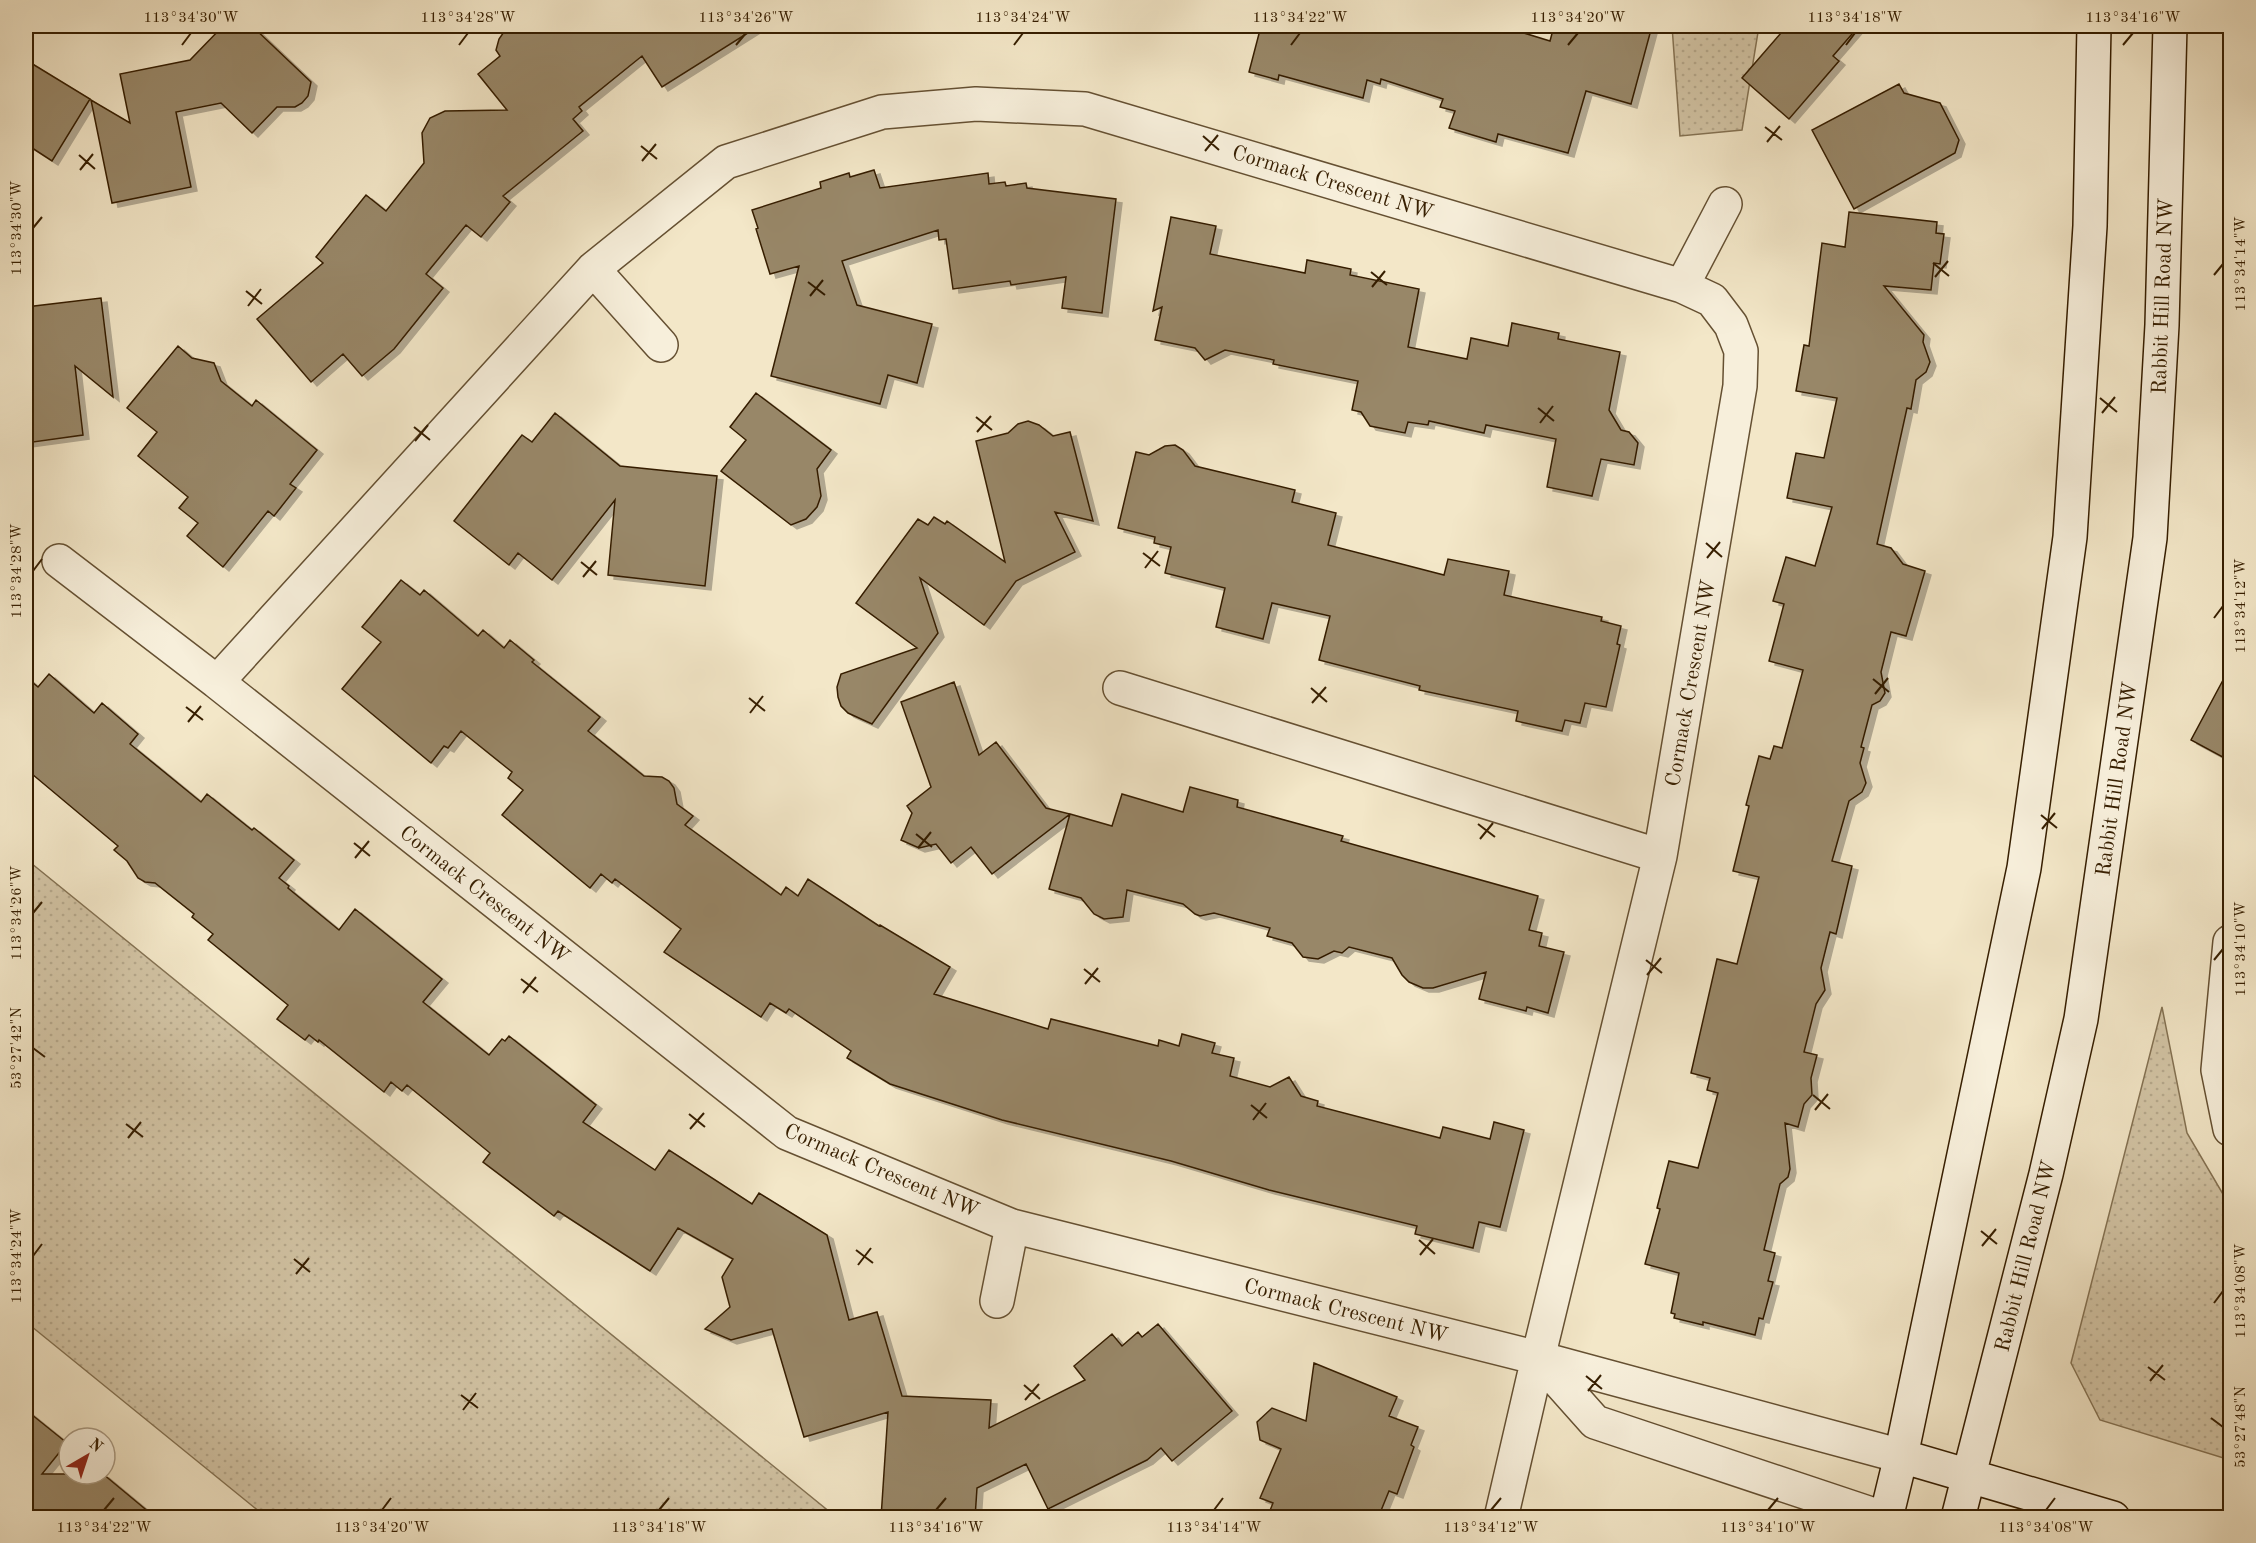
<svg xmlns="http://www.w3.org/2000/svg" width="2256" height="1543" font-family="'Old Standard TT',serif">
<defs>
<pattern id="park-dots" width="8" height="8" patternUnits="userSpaceOnUse" patternTransform="scale(1.5)"><rect width="8" height="8" fill="#d3c5a6"/><path d="M2 2h.1M6 6h.1" fill="none" stroke="#b6a98d" stroke-width="1.8" stroke-linecap="round"/></pattern>
<filter id="shadow"><feDropShadow dx="6" dy="4" stdDeviation="0" flood-color="#0004"/></filter>
</defs>
<rect width="100%" height="100%" fill="#f3e7c8"/>
<filter id="stains"><feTurbulence type="fractalNoise" baseFrequency=".00333" numOctaves="4"/><feColorMatrix values="0 0 0 0 .2 0 0 0 0 .09 0 0 0 0 .02 0 0 0 .5 -.17"/></filter>
<radialGradient id="worn" r=".72"><stop offset=".6" stop-color="#630" stop-opacity="0"/><stop offset="1" stop-color="#630" stop-opacity=".3"/></radialGradient>
<path fill="url(#park-dots)" stroke="#847253" stroke-width="1.5" d="M 1672,26 L 1759,26 L 1742,130 L 1680,136 Z
M 26,859 L 836,1517 L 266,1517 L 26,1322 Z
M 2162,1007 L 2187,1133 L 2230,1206 L 2230,1460 L 2100,1420 L 2071,1363 Z"/>
<path fill="#988768" stroke="#361e00" stroke-width="1.5" filter="url(#shadow)" d="M 223,26 L 252,26 L 311,82 L 308,96 L 302,103 L 295,107 L 277,107 L 252,133 L 221,103 L 176,112 L 191,187 L 112,203 L 91,100 L 130,123 L 120,74 L 190,60 Z
M 508,26 L 759,26 L 662,87 L 642,56 L 579,107 L 582,111 L 573,119 L 583,131 L 503,196 L 510,202 L 481,237 L 466,225 L 426,274 L 443,288 L 394,349 L 362,376 L 343,354 L 311,382 L 257,319 L 323,263 L 316,257 L 366,195 L 386,211 L 424,163 L 422,133 L 430,118 L 445,111 L 507,110 L 478,74 L 500,56 L 496,50 L 499,39 Z
M 1261,26 L 1501,26 L 1550,41 L 1554,26 L 1652,26 L 1631,104 L 1586,91 L 1568,153 L 1498,134 L 1496,142 L 1449,128 L 1455,111 L 1440,107 L 1443,99 L 1381,79 L 1380,84 L 1367,80 L 1363,98 L 1279,75 L 1278,80 L 1249,72 Z
M 1787,26 L 1859,26 L 1833,56 L 1839,61 L 1789,119 L 1742,78 Z
M 26,60 L 90,99 L 52,161 L 26,144 Z
M 1899,84 L 1904,93 L 1940,103 L 1959,140 L 1955,153 L 1854,209 L 1812,130 Z
M 874,170 L 880,188 L 988,173 L 989,184 L 1005,182 L 1006,186 L 1026,183 L 1027,188 L 1116,199 L 1102,313 L 1062,308 L 1066,277 L 1011,285 L 1010,281 L 953,289 L 946,239 L 939,240 L 938,230 L 842,261 L 857,305 L 932,324 L 917,383 L 888,375 L 880,404 L 771,376 L 799,266 L 770,274 L 756,229 L 758,228 L 752,210 L 821,188 L 820,182 L 849,173 L 850,177 Z
M 1849,212 L 1937,222 L 1936,233 L 1944,234 L 1940,264 L 1934,263 L 1931,290 L 1884,286 L 1924,335 L 1923,342 L 1930,362 L 1926,372 L 1916,380 L 1911,409 L 1907,408 L 1877,544 L 1891,548 L 1903,564 L 1925,571 L 1906,636 L 1891,632 L 1881,672 L 1885,693 L 1880,701 L 1872,705 L 1861,747 L 1864,748 L 1860,763 L 1866,783 L 1862,792 L 1849,801 L 1832,861 L 1852,866 L 1836,934 L 1830,932 L 1821,968 L 1825,990 L 1816,1004 L 1804,1052 L 1817,1055 L 1811,1078 L 1812,1095 L 1804,1104 L 1798,1127 L 1785,1123 L 1790,1169 L 1788,1177 L 1780,1184 L 1764,1250 L 1775,1253 L 1768,1281 L 1773,1282 L 1763,1319 L 1759,1318 L 1755,1335 L 1703,1322 L 1703,1325 L 1674,1318 L 1675,1314 L 1671,1313 L 1679,1273 L 1645,1264 L 1660,1209 L 1657,1208 L 1669,1161 L 1698,1168 L 1718,1093 L 1707,1090 L 1710,1078 L 1691,1073 L 1717,959 L 1737,964 L 1759,877 L 1733,871 L 1749,806 L 1746,805 L 1759,756 L 1770,759 L 1774,746 L 1782,748 L 1803,670 L 1769,661 L 1784,604 L 1773,601 L 1786,557 L 1815,566 L 1832,507 L 1787,498 L 1796,453 L 1824,458 L 1837,398 L 1796,391 L 1804,345 L 1809,346 L 1822,243 L 1845,247 Z
M 1171,217 L 1216,226 L 1210,254 L 1305,273 L 1307,260 L 1351,269 L 1350,275 L 1419,289 L 1408,347 L 1467,359 L 1471,338 L 1508,346 L 1512,323 L 1559,333 L 1558,339 L 1620,352 L 1609,410 L 1621,430 L 1629,432 L 1638,443 L 1634,465 L 1601,459 L 1592,496 L 1547,487 L 1556,439 L 1486,425 L 1484,433 L 1429,421 L 1428,425 L 1408,422 L 1405,433 L 1370,426 L 1361,412 L 1352,410 L 1358,381 L 1273,364 L 1274,360 L 1225,350 L 1205,360 L 1195,348 L 1155,340 L 1162,307 L 1153,311 Z
M 101,298 L 113,397 L 75,366 L 83,435 L 26,443 L 26,307 Z
M 178,346 L 192,358 L 214,363 L 221,381 L 252,406 L 256,400 L 317,450 L 290,484 L 296,488 L 274,516 L 268,511 L 223,567 L 187,536 L 198,523 L 179,508 L 188,497 L 138,456 L 157,432 L 127,408 Z
M 756,393 L 831,450 L 817,469 L 821,496 L 817,507 L 806,519 L 791,525 L 721,471 L 746,440 L 730,427 Z
M 555,413 L 620,466 L 717,476 L 705,586 L 608,575 L 615,500 L 552,580 L 518,553 L 509,565 L 454,521 L 522,435 L 532,442 Z
M 1028,421 L 1039,425 L 1053,436 L 1070,432 L 1093,521 L 1055,512 L 1075,552 L 1016,581 L 984,625 L 920,578 L 938,633 L 872,724 L 848,713 L 841,706 L 838,697 L 837,687 L 841,674 L 917,648 L 856,603 L 918,519 L 928,525 L 934,517 L 945,524 L 947,521 L 1005,562 L 976,441 L 1008,433 L 1018,424 Z
M 1175,445 L 1183,450 L 1195,466 L 1295,490 L 1292,502 L 1336,513 L 1328,545 L 1444,575 L 1448,559 L 1509,571 L 1504,595 L 1602,617 L 1601,621 L 1621,626 L 1617,644 L 1620,645 L 1606,707 L 1585,703 L 1580,723 L 1565,720 L 1562,731 L 1516,721 L 1518,711 L 1419,690 L 1420,686 L 1319,660 L 1330,616 L 1272,603 L 1263,639 L 1216,627 L 1225,588 L 1165,573 L 1171,547 L 1154,543 L 1155,537 L 1118,528 L 1136,452 L 1149,455 L 1165,446 Z
M 401,580 L 420,595 L 424,590 L 478,636 L 483,630 L 504,648 L 510,640 L 534,660 L 532,662 L 600,717 L 588,731 L 644,776 L 662,777 L 669,781 L 674,788 L 677,804 L 693,816 L 685,825 L 781,895 L 786,887 L 798,896 L 808,879 L 879,926 L 880,925 L 950,967 L 934,994 L 1048,1029 L 1051,1019 L 1158,1046 L 1159,1040 L 1179,1046 L 1182,1034 L 1215,1043 L 1212,1053 L 1234,1058 L 1230,1076 L 1270,1087 L 1289,1077 L 1301,1096 L 1318,1101 L 1317,1106 L 1440,1138 L 1443,1127 L 1490,1139 L 1494,1122 L 1524,1130 L 1500,1227 L 1479,1222 L 1473,1248 L 1415,1234 L 1417,1226 L 1269,1190 L 1171,1161 L 1002,1120 L 890,1084 L 847,1058 L 851,1051 L 789,1009 L 786,1013 L 770,1003 L 761,1017 L 664,952 L 681,929 L 615,879 L 612,883 L 601,874 L 590,888 L 502,815 L 523,790 L 508,778 L 512,772 L 461,731 L 448,748 L 444,746 L 431,763 L 342,689 L 381,642 L 362,627 Z
M 2230,667 L 2230,761 L 2191,740 Z
M 49,674 L 94,713 L 102,703 L 138,734 L 130,744 L 201,802 L 207,794 L 252,830 L 254,828 L 294,860 L 279,878 L 289,886 L 288,888 L 339,930 L 355,909 L 442,979 L 423,1002 L 489,1055 L 502,1039 L 505,1041 L 509,1036 L 596,1105 L 583,1122 L 655,1170 L 669,1150 L 752,1204 L 759,1193 L 827,1235 L 849,1320 L 877,1312 L 902,1396 L 991,1400 L 989,1428 L 1085,1380 L 1074,1366 L 1112,1334 L 1122,1346 L 1138,1332 L 1142,1337 L 1158,1324 L 1232,1411 L 1172,1461 L 1161,1448 L 1147,1460 L 1048,1509 L 1026,1464 L 977,1488 L 975,1518 L 881,1518 L 888,1412 L 804,1437 L 772,1329 L 731,1340 L 705,1329 L 730,1307 L 722,1277 L 733,1259 L 678,1228 L 650,1271 L 558,1211 L 554,1216 L 483,1162 L 490,1153 L 407,1085 L 402,1091 L 391,1082 L 384,1092 L 319,1040 L 318,1042 L 309,1035 L 305,1040 L 277,1019 L 288,1005 L 208,940 L 213,934 L 192,917 L 194,914 L 155,883 L 145,882 L 138,878 L 127,861 L 114,850 L 118,846 L 26,769 L 26,677 L 38,687 Z
M 954,682 L 979,755 L 996,742 L 1046,808 L 1070,814 L 992,874 L 971,847 L 951,863 L 936,844 L 919,848 L 901,840 L 912,813 L 907,806 L 931,787 L 901,702 Z
M 1190,787 L 1238,800 L 1237,807 L 1343,836 L 1341,841 L 1538,896 L 1529,930 L 1542,933 L 1539,946 L 1564,952 L 1548,1013 L 1527,1007 L 1526,1011 L 1479,999 L 1486,972 L 1433,988 L 1423,988 L 1409,982 L 1402,975 L 1392,958 L 1349,947 L 1342,953 L 1334,951 L 1318,959 L 1303,957 L 1292,943 L 1267,936 L 1270,928 L 1214,913 L 1200,916 L 1195,914 L 1183,904 L 1127,890 L 1123,917 L 1104,919 L 1094,914 L 1081,898 L 1049,889 L 1070,814 L 1112,826 L 1122,794 L 1183,812 Z
M 1314,1363 L 1397,1397 L 1389,1416 L 1418,1427 L 1411,1445 L 1414,1447 L 1397,1494 L 1389,1491 L 1378,1518 L 1267,1518 L 1273,1503 L 1260,1498 L 1281,1449 L 1260,1440 L 1257,1422 L 1272,1408 L 1306,1421 Z
M 26,1410 L 67,1443 L 42,1474 L 103,1474 L 156,1518 L 26,1518 Z"/>
<g fill="none" stroke-linecap="round" stroke-linejoin="round">
<defs>
<path id="street" d="M 976,104 L 1085,109 L 1682,286 L 1712,300 L 1731,325 L 1741,351 L 1740,386 L 1660,856 L 1538,1358 L 1012,1226 L 787,1133 L 217,682 L 593,269 L 726,162 L 882,112 Z
M 593,269 L 661,345
M 1682,286 L 1725,204
M 59,561 L 217,682
M 1120,688 L 1660,856
M 2230,942 L 2218,1070 L 2230,1129
M 997,1301 L 1012,1226
M 1538,1358 L 1595,1422 L 1883,1518
M 1538,1358 L 1901,1456
M 1501,1518 L 1538,1358"/>
<path id="secondary" d="M 1901,1456 L 2113,1518
M 1886,1518 L 1901,1456 L 2024,868 L 2070,537 L 2090,226 L 2094,26
M 1958,1518 L 2046,1174 L 2081,1019 L 2150,538 L 2162,325 L 2170,26"/>
</defs>
<use href="#street" stroke="#655032" stroke-width="36"/>
<use href="#secondary" stroke="#361e00" stroke-width="36"/>
<use href="#street" stroke="#f7efdb" stroke-width="33"/>
<use href="#secondary" stroke="#f7efdb" stroke-width="33"/>
</g>
<path fill="none" stroke="#361e00" stroke-width="2" d="M 182,45 L 191,33M 459,45 L 468,33M 736,45 L 746,33M 1014,45 L 1023,33M 1291,45 L 1300,33M 1568,45 L 1578,33M 1846,45 L 1855,33M 2123,45 L 2133,33M 1765,127 L 1782,140M 1203,136 L 1219,150M 1767,142 L 1780,126M 641,146 L 657,159M 1205,151 L 1218,135M 79,155 L 95,169M 642,161 L 656,144M 80,170 L 93,154M 33,228 L 42,217M 1933,263 L 1949,276M 1371,272 L 1387,285M 2214,275 L 2223,264M 1935,277 L 1948,261M 808,282 L 825,295M 1372,287 L 1385,271M 246,291 L 262,304M 810,296 L 823,280M 248,306 L 261,289M 2100,398 L 2117,412M 1538,408 L 1554,421M 2102,413 L 2115,397M 976,417 L 992,430M 1540,423 L 1553,406M 414,427 L 430,440M 977,432 L 991,416M 415,441 L 428,425M 1706,543 L 1722,557M 1143,553 L 1160,566M 1707,558 L 1720,542M 581,562 L 597,575M 1145,568 L 1158,551M 33,571 L 42,559M 583,577 L 596,561M 2214,618 L 2223,606M 1873,679 L 1889,692M 1311,688 L 1327,702M 1875,694 L 1888,678M 749,698 L 765,711M 1312,703 L 1326,687M 186,707 L 203,720M 750,713 L 763,696M 188,722 L 201,706M 2041,815 L 2057,828M 1478,824 L 1495,837M 2042,829 L 2055,813M 916,834 L 932,847M 1480,839 L 1493,823M 354,843 L 370,856M 918,848 L 931,832M 355,858 L 369,841M 33,913 L 42,902M 1646,960 L 1662,973M 2214,960 L 2223,949M 1084,969 L 1100,982M 1647,975 L 1661,958M 521,979 L 538,992M 1085,984 L 1098,968M 523,993 L 536,977M 33,1048 L 45,1057M 1813,1095 L 1830,1109M 1251,1105 L 1267,1118M 1815,1110 L 1828,1094M 689,1114 L 705,1127M 1253,1120 L 1266,1103M 126,1124 L 143,1137M 690,1129 L 704,1113M 128,1138 L 141,1122M 1981,1231 L 1997,1244M 1419,1240 L 1435,1254M 1982,1246 L 1996,1229M 856,1250 L 873,1263M 1420,1255 L 1433,1239M 33,1256 L 42,1244M 294,1259 L 310,1272M 858,1265 L 871,1248M 296,1274 L 309,1258M 2214,1303 L 2223,1291M 2148,1367 L 2165,1380M 1586,1376 L 1602,1389M 2150,1381 L 2163,1365M 1024,1385 L 1040,1399M 1588,1391 L 1601,1375M 461,1395 L 478,1408M 1025,1400 L 1039,1384M 463,1410 L 476,1393M 2211,1418 L 2223,1427M 104,1510 L 114,1498M 382,1510 L 391,1498M 659,1510 L 669,1498M 936,1510 L 946,1498M 1214,1510 L 1223,1498M 1491,1510 L 1501,1498M 1768,1510 L 1778,1498M 2046,1510 L 2055,1498"/>
<g text-anchor="middle" stroke-width="5" stroke-linejoin="round" paint-order="stroke">
<g font-size="21" fill="#361e00" stroke="#f7efdb">
<text transform="translate(1333 182) rotate(17)" y="7">Cormack Crescent NW</text>
<text transform="translate(2162 296) rotate(-88)" y="7">Rabbit Hill Road NW</text>
<text transform="translate(1690 683) rotate(-80)" y="7">Cormack Crescent NW</text>
<text transform="translate(2116 779) rotate(-82)" y="7">Rabbit Hill Road NW</text>
<text transform="translate(485 894) rotate(38)" y="7">Cormack Crescent NW</text>
<text transform="translate(882 1170) rotate(23)" y="7">Cormack Crescent NW</text>
<text transform="translate(2025 1256) rotate(-76)" y="7">Rabbit Hill Road NW</text>
<text transform="translate(1346 1310) rotate(14)" y="7">Cormack Crescent NW</text>
</g>
</g>
<rect width="2256" height="1543" fill="none" stroke="#f3e7c8" stroke-width="66"/>
<g transform="translate(87 1456) rotate(39)"><circle r="28" fill="#f7efdb" stroke="#aa9b83" stroke-width="1.5"/>
<path d="M0-4.5L10 22L0 15L-10 22Z" fill="#8f2418"/>
<text y="-9" font-size="16" font-weight="bold" text-anchor="middle" fill="#361e00">N</text>
</g>
<rect x="33" y="33" width="2190" height="1477" fill="none" stroke="#361e00" stroke-width="2"/>
<g font-size="15" text-anchor="middle" fill="#361e00">
<text x="191" y="22">113°34'30"W</text>
<text x="468" y="22">113°34'28"W</text>
<text x="746" y="22">113°34'26"W</text>
<text x="1023" y="22">113°34'24"W</text>
<text x="1300" y="22">113°34'22"W</text>
<text x="1578" y="22">113°34'20"W</text>
<text x="1855" y="22">113°34'18"W</text>
<text x="2133" y="22">113°34'16"W</text>
<text transform="translate(16 228) rotate(-90)" y="5">113°34'30"W</text>
<text transform="translate(2240 264) rotate(-90)" y="5">113°34'14"W</text>
<text transform="translate(16 571) rotate(-90)" y="5">113°34'28"W</text>
<text transform="translate(2240 606) rotate(-90)" y="5">113°34'12"W</text>
<text transform="translate(16 913) rotate(-90)" y="5">113°34'26"W</text>
<text transform="translate(2240 949) rotate(-90)" y="5">113°34'10"W</text>
<text transform="translate(16 1048) rotate(-90)" y="5">53°27'42"N</text>
<text transform="translate(16 1256) rotate(-90)" y="5">113°34'24"W</text>
<text transform="translate(2240 1291) rotate(-90)" y="5">113°34'08"W</text>
<text transform="translate(2240 1427) rotate(-90)" y="5">53°27'48"N</text>
<text x="104" y="1532">113°34'22"W</text>
<text x="382" y="1532">113°34'20"W</text>
<text x="659" y="1532">113°34'18"W</text>
<text x="936" y="1532">113°34'16"W</text>
<text x="1214" y="1532">113°34'14"W</text>
<text x="1491" y="1532">113°34'12"W</text>
<text x="1768" y="1532">113°34'10"W</text>
<text x="2046" y="1532">113°34'08"W</text>
</g>
<rect width="100%" height="100%" filter="url(#stains)"/>
<rect width="100%" height="100%" fill="url(#worn)"/>
</svg>
